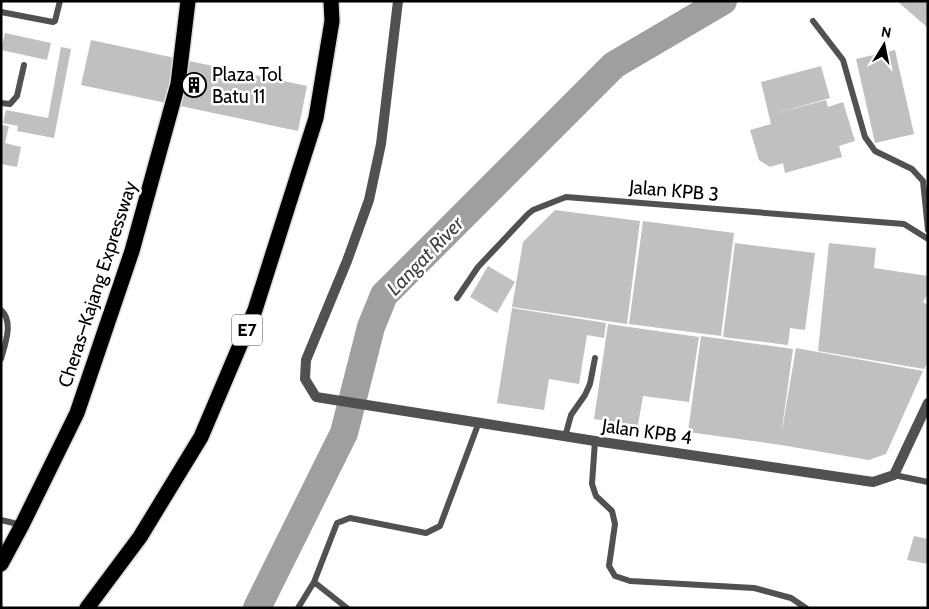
<svg xmlns="http://www.w3.org/2000/svg" width="929" height="609" font-family="Cabin,sans-serif">
<rect width="100%" height="100%" fill="#fff"/>
<g fill="none" stroke-linecap="round" stroke-linejoin="round">
<path stroke="#9f9f9f" stroke-width="28" d="M 257,608 L 344,433 L 371,327 L 384,295 L 614,65 L 723,1"/>
</g>
<path fill="#c0c0c0" d="M 897,1 L 928,1 L 928,28 Z
M 5,33 L 51,43 L 47,60 L 1,50 Z
M 91,40 L 307,86 L 298,131 L 81,85 Z
M 61,47 L 71,49 L 54,138 L 17,131 L 18,126 L 3,123 L 6,110 L 48,118 Z
M 895,50 L 914,134 L 875,143 L 856,59 Z
M 821,66 L 830,98 L 773,114 L 826,100 L 828,107 L 843,102 L 855,141 L 839,146 L 842,157 L 785,173 L 783,163 L 770,167 L 759,160 L 750,130 L 771,124 L 761,82 Z
M 1,125 L 9,126 L 5,143 L 21,147 L 17,167 L 1,164 Z
M 555,210 L 640,221 L 627,324 L 512,307 L 523,242 Z
M 643,221 L 734,233 L 721,336 L 629,324 Z
M 735,243 L 815,253 L 805,330 L 790,328 L 788,345 L 723,337 Z
M 829,243 L 876,248 L 874,268 L 928,276 L 928,294 L 923,302 L 928,305 L 928,362 L 924,369 L 818,351 Z
M 488,266 L 515,282 L 497,313 L 470,297 Z
M 512,308 L 606,323 L 604,338 L 587,335 L 579,384 L 549,379 L 544,410 L 497,403 Z
M 608,324 L 699,337 L 689,402 L 643,396 L 638,425 L 594,419 Z
M 701,336 L 793,349 L 781,436 L 796,348 L 923,371 L 886,454 L 869,460 L 781,445 L 688,432 Z
M 914,536 L 928,539 L 928,564 L 907,560 Z"/>
<g fill="none" stroke-linecap="round" stroke-linejoin="round">
<defs>
<path id="highway" d="M 1,564 L 22,525 L 77,413 L 132,251 L 178,84 L 188,1
M 87,608 L 140,537 L 201,437 L 255,310 L 316,118 L 332,21 L 331,1"/>
</defs>
<use href="#highway" stroke="#dbdbdb" stroke-width="18"/>
<path stroke="#515151" stroke-width="6" d="M 1,12 L 53,22 L 55,21 L 60,1
M 813,21 L 843,60 L 865,137 L 875,151 L 912,169 L 923,181 L 928,230
M 1,103 L 10,104 L 17,96 L 24,65
M 457,298 L 478,267 L 528,214 L 533,210 L 566,197 L 904,224 L 928,239
M 1,310 C 14,322 5,344 1,359
M 565,437 L 571,415 L 585,395 L 590,384 L 595,358
M 595,441 L 592,484 L 596,496 L 612,511 L 615,524 L 609,566 L 615,576 L 630,581 L 754,588 L 791,598 L 806,608
M 894,475 L 928,482
M 1,520 L 22,525
M 314,582 L 347,608
M 298,608 L 314,582 L 337,523 L 350,518 L 426,533 L 440,526 L 479,422"/>
<path stroke="#515151" stroke-width="10" d="M 398,1 L 381,144 L 369,200 L 347,261 L 306,360 L 305,379 L 316,397 L 595,441 L 873,482 L 894,475 L 928,403"/>
<use href="#highway" stroke="#000" stroke-width="15"/>
</g>
<defs>
<symbol id="building-ring" viewBox="-11 -11 22 22"><circle r="9.5" fill="#fff" stroke="#000" stroke-width="1.5"/><path d="M-4-6H4V6H1V3H-1V6H-4ZM-2.5-4.3h1.7v1.8h-1.7ZM.8-4.3h1.7v1.8H.8ZM-2.5-1h1.7V.8h-1.7ZM.8-1h1.7V.8H.8Z" fill="#000"/></symbol>
</defs>
<g fill-rule="evenodd">
<use href="#building-ring" x="180" y="71" width="28" height="28"/>
</g>
<g text-anchor="middle" stroke-width="5" stroke-linejoin="round" paint-order="stroke">
<rect fill="#fff" stroke="#4c4c4c" stroke-width="1" x="232" y="314.5" width="30" height="31" rx="4"/>
<g font-size="18" font-weight="bold" fill="#000">
<text x="247" y="336">E7</text>
</g>
<g font-size="19" fill="#000" stroke="#fff" text-anchor="start">
<text x="212" y="81">Plaza Tol<tspan x="212" dy="22">Batu 11</tspan></text>
</g>
<g font-size="19" fill="#000" stroke="#fff">
<text transform="translate(674 190) rotate(5)" y="7">Jalan KPB 3</text>
<text transform="translate(97 284) rotate(-72)" y="7">Cheras–Kajang Expressway</text>
<text transform="translate(647 431) rotate(8)" y="7">Jalan KPB 4</text>
</g>
<g font-size="20" font-style="italic" fill="#404040" stroke="#fff">
<text transform="translate(425 256) rotate(-46)" y="7">Langat River</text>
</g>
</g>
<rect width="929" height="609" fill="none" stroke="#000000" stroke-width="5"/>
<g transform="translate(884 45) rotate(10)" stroke="#ffffff" stroke-width="4" paint-order="stroke">
<path d="M0-4L9 19L0 12L-9 19Z" fill="#000000"/>
<text y="-8" font-size="14" font-weight="bold" text-anchor="middle" fill="#000000">N</text>
</g>
</svg>
